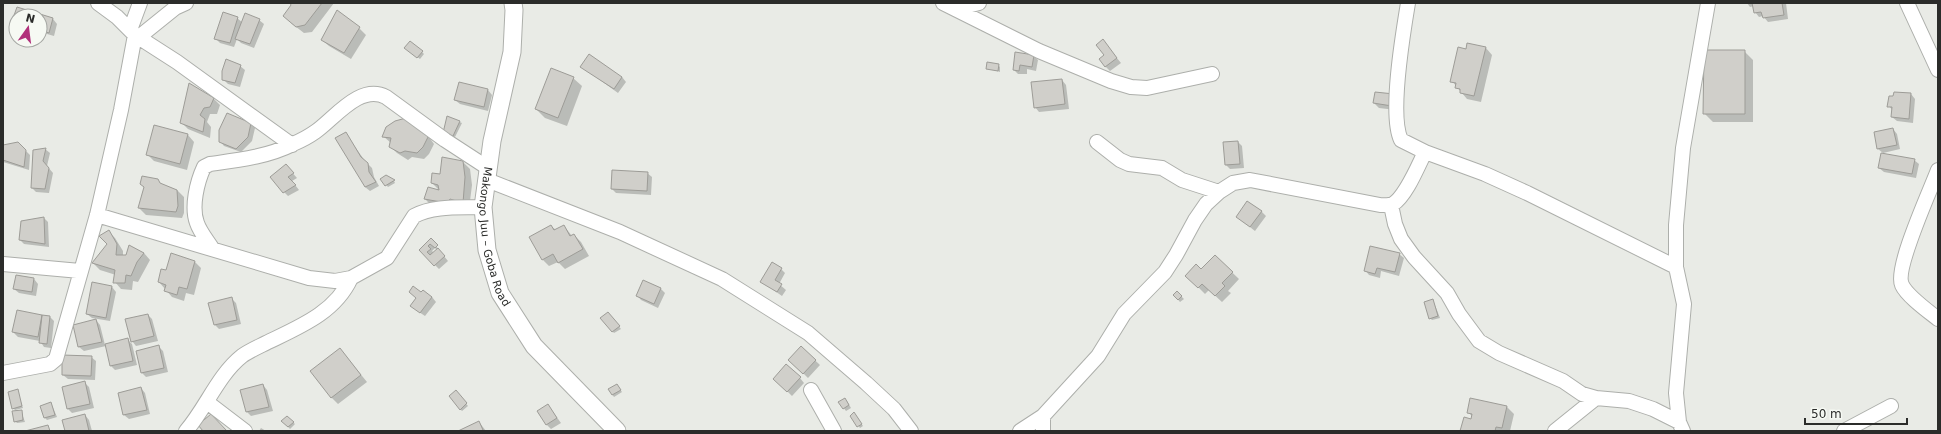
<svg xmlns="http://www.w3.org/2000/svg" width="1941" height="434" font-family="'DejaVu Sans',sans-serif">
<rect width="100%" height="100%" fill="#e9ebe6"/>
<path fill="#0003" fill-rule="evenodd" d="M 291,3 L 334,3 L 312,32 L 304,33 L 291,23 Z
M 1747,3 L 1786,3 L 1788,19 L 1768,22 L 1763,16 L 1759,17 L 1755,12 L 1754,6 L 1750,7 Z
M 17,8 L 53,19 L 57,24 L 54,36 L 40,32 L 40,16 L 16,16 L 16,23 L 13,21 Z
M 237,18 L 243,23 L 259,20 L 264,24 L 254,48 L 241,43 L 237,39 L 234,47 L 220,43 L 216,39 Z
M 359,28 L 366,35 L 351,59 L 329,46 L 322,40 Z
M 1103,41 L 1121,63 L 1110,71 L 1105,66 Z
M 1486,48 L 1492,55 L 1481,102 L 1467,99 L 1452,81 L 1467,50 Z
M 408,50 L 422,52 L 424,54 L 420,59 Z
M 1744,51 L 1753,60 L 1753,122 L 1713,122 L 1704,113 Z
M 1016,53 L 1033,56 L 1038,60 L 1036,71 L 1027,69 L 1027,74 L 1018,74 L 1014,70 Z
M 998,65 L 1000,67 L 1000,72 L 987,68 Z
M 240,66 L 245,70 L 240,87 L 228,84 L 223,79 Z
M 582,67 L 622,77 L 626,82 L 618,93 Z
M 573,78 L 582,86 L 567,126 L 545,118 L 536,109 Z
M 1062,80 L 1066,85 L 1069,109 L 1039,112 L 1035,107 Z
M 460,83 L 488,90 L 492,95 L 488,111 L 460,104 L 455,100 Z
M 1911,94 L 1915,99 L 1913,123 L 1897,121 L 1892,117 L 1893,111 L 1889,106 L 1894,97 Z
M 1393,95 L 1396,110 L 1379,108 L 1374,103 Z
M 213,98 L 220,105 L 217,114 L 210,114 L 207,122 L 211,127 L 210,138 L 188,129 L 181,122 Z
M 448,117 L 462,123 L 455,137 L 447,135 Z
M 250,124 L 255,128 L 252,141 L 241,152 L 224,146 L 220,141 Z
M 1893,129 L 1897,134 L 1900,149 L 1883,153 L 1878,149 Z
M 426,133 L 434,144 L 429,154 L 424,159 L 412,157 L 408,160 L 397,153 L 391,147 L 391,143 L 383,136 Z
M 346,134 L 365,161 L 372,168 L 374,177 L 379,186 L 370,191 L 365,187 Z
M 188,135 L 194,142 L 187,170 L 154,161 L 147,154 Z
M 1238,142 L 1242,146 L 1244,168 L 1230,169 L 1226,165 Z
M 18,143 L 30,155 L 29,170 L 3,162 L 3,146 Z
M 45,149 L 50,153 L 47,166 L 53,173 L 49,193 L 36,192 L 32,188 Z
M 1914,160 L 1919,164 L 1916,178 L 1884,172 L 1879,168 Z
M 463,162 L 470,169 L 472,185 L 469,209 L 432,206 L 425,199 L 440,191 L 432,183 Z
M 290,170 L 297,178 L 292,181 L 299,190 L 288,196 L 284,192 Z
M 647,173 L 652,177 L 651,195 L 616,193 L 612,189 Z
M 386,176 L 394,181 L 395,183 L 388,187 L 381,179 Z
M 161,184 L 177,190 L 184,197 L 184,213 L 182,218 L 146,215 L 139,208 Z
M 1261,211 L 1266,216 L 1255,231 L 1237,217 Z
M 44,218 L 48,222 L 49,247 L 24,244 L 20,240 Z
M 551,226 L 556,230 L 564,226 L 572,236 L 574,235 L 581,242 L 589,256 L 565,269 L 558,262 L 549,266 L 543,260 Z
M 108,231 L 115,238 L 123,251 L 123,256 L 126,256 L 130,246 L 144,253 L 150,260 L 138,282 L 133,281 L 132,290 L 121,289 L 115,282 L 116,275 L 100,270 L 93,263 L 108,245 Z
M 431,240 L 448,261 L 439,269 L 420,250 ZM 435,248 L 437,250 L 434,253 L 432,251 Z
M 1399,254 L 1404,258 L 1399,276 L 1381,271 L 1380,278 L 1369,275 L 1365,270 Z
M 1215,256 L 1239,279 L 1228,291 L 1231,293 L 1222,302 L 1209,290 L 1205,294 L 1187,276 L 1201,270 Z
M 195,262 L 201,268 L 194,295 L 186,293 L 184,301 L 172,297 L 159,282 L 166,271 Z
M 781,269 L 785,273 L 779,284 L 786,290 L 782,296 L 762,282 Z
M 34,279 L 38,284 L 36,296 L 19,293 L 14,289 Z
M 644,281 L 661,289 L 665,293 L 658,308 L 641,300 L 637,295 Z
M 112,287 L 116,292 L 110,321 L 92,318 L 87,314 Z
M 1177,292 L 1184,299 L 1180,302 L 1174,295 Z
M 422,293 L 432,297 L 436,302 L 425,316 L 416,310 Z
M 231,298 L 236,303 L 241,324 L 219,329 L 215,325 Z
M 1433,300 L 1440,318 L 1432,320 L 1430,318 Z
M 17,311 L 50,317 L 54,321 L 51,348 L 44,347 L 40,341 L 18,337 L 13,332 Z
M 608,313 L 621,329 L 614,333 L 601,318 Z
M 148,315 L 152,319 L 158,341 L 136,346 L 132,341 Z
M 96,320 L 100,325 L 105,345 L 127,339 L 132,344 L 137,365 L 115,370 L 111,366 L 106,346 L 84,351 L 79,347 L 74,325 Z
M 158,346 L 163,351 L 168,372 L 146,377 L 142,373 L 137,351 Z
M 801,347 L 820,365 L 808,378 L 794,364 Z
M 340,349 L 367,382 L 338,404 L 331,397 Z
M 91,357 L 96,361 L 95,380 L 68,379 L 63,375 Z
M 800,378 L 804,383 L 792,396 L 779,383 Z
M 84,382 L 89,387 L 94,408 L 72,413 L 68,409 L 63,387 Z
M 263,385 L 267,390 L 273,411 L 251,416 L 247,412 L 241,390 Z
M 617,385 L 622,392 L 614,397 L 609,390 Z
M 141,388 L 145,393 L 150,414 L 129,419 L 124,415 L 119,393 Z
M 17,390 L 23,408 L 15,410 L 13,408 Z
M 458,394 L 468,406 L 462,411 L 460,409 Z
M 1471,399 L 1507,407 L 1514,414 L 1510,431 L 1461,431 L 1472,420 L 1473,417 L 1468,412 Z
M 847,401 L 851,408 L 846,411 L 840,403 Z
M 51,403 L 57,417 L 47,420 L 45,418 Z
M 548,405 L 561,423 L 551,429 L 546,424 Z
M 21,411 L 25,422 L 17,423 L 15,421 Z
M 85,415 L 89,420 L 92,431 L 66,431 Z
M 851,416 L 856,416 L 863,426 L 860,428 Z
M 287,417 L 295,424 L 290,429 L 283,421 Z
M 479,422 L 486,431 L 460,431 Z
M 261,428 L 266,431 L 259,431 Z"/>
<path fill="#d0cfca" stroke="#9d9c97" d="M 290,3 L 322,3 L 305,25 L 296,27 L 283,16 L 291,5 Z
M 1752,3 L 1782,3 L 1784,15 L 1763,18 L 1761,12 L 1754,13 Z
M 17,7 L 53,18 L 49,33 L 40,30 L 40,16 L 16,16 L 16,22 L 12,21 Z
M 337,10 L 360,27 L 344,53 L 321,40 Z
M 223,12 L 238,17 L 230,43 L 214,39 Z
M 245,13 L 260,19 L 250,44 L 235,39 Z
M 1103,39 L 1117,58 L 1105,67 L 1099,59 L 1104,55 L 1096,45 Z
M 410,41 L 423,51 L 417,58 L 404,48 Z
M 1467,43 L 1486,47 L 1474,96 L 1460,93 L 1460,89 L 1455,88 L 1456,83 L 1450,82 L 1458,47 L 1466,49 Z
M 1704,50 L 1745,50 L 1745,114 L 1703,114 Z
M 1015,52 L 1034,55 L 1032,67 L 1020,65 L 1019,71 L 1013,70 Z
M 589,54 L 622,77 L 614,89 L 580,67 Z
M 226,59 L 241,65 L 235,83 L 222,80 L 222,71 Z
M 987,62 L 999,64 L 998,71 L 986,69 Z
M 551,68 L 574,77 L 558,118 L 535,109 Z
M 1062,79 L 1065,104 L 1034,108 L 1031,82 Z
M 459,82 L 488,89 L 484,107 L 454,100 Z
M 189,83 L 214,98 L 210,107 L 204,108 L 200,115 L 205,119 L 203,132 L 180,123 Z
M 1375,92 L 1394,94 L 1392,106 L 1373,103 Z
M 1894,92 L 1911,93 L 1909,119 L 1891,117 L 1892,107 L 1887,107 L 1889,96 L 1893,96 Z
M 227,113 L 251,123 L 248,137 L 236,149 L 219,142 L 219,130 Z
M 447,116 L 460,121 L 453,136 L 443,133 Z
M 406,118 L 419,125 L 428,137 L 423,147 L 417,153 L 405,151 L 400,153 L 389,147 L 391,138 L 382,137 L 386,127 L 395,121 Z
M 154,125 L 188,134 L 180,164 L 146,155 Z
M 1893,128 L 1897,145 L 1877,149 L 1874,132 Z
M 346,132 L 361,157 L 368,163 L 369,172 L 376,182 L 365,187 L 335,138 Z
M 1238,141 L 1240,164 L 1225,165 L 1223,142 Z
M 18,142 L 26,150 L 24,167 L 3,160 L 3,145 Z
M 46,148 L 43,161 L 49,168 L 45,189 L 31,188 L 33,150 Z
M 1881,153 L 1915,159 L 1912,174 L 1878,168 Z
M 442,157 L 463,161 L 465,177 L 463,203 L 450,199 L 447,203 L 424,199 L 428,187 L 439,190 L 438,185 L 431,183 L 432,173 L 440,174 Z
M 286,164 L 294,173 L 288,177 L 296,185 L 283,193 L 270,177 Z
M 612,170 L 648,172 L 647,191 L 611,189 Z
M 386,175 L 395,180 L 385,186 L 380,179 Z
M 142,176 L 158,179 L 160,183 L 177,190 L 178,206 L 176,212 L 138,208 L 144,187 L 140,184 Z
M 1247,201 L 1262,211 L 1250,227 L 1236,217 Z
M 44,217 L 45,244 L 19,240 L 21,221 Z
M 551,225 L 554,230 L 564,225 L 570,236 L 574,234 L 583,249 L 558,263 L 553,254 L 542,260 L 529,237 Z
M 109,230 L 117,244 L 116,255 L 126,255 L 129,245 L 144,253 L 137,262 L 131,276 L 126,275 L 125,283 L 113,283 L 115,270 L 92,263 L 107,244 L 99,236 Z
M 431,238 L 438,245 L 435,248 L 430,244 L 428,246 L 431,249 L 427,252 L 430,255 L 438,248 L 445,256 L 434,266 L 419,250 Z
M 1370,246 L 1400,253 L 1395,272 L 1377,268 L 1375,274 L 1364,271 Z
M 171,253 L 195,261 L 187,289 L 179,287 L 177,295 L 164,291 L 166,285 L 158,282 L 161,269 L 166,270 Z
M 1215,255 L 1233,272 L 1222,283 L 1225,286 L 1215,296 L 1202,284 L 1198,288 L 1185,276 L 1196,264 L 1201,269 Z
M 772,262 L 782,268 L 775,280 L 782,284 L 777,292 L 760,282 Z
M 16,275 L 34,278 L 32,292 L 13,289 Z
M 643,280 L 661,288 L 654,304 L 636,296 Z
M 92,282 L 112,286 L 106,318 L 86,314 Z
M 413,286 L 421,292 L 423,290 L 432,297 L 420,313 L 410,306 L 416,298 L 409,292 Z
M 1177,291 L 1182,296 L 1178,300 L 1173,295 Z
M 232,297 L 237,320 L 214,325 L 208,303 Z
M 1433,299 L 1438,316 L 1429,319 L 1424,302 Z
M 17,310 L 42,315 L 38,337 L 12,332 Z
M 608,312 L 620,326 L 612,332 L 600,318 Z
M 148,314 L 154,336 L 131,342 L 125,319 Z
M 42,315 L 50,316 L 47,344 L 39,343 Z
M 96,319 L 102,342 L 78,347 L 73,325 Z
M 128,338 L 133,361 L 110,366 L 105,344 Z
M 159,345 L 164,368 L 141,373 L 136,351 Z
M 801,346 L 816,360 L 803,374 L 788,360 Z
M 340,348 L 361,375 L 331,398 L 310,371 Z
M 62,355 L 92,356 L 91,376 L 62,375 Z
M 786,364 L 801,377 L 787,392 L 773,379 Z
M 85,381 L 90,404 L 67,409 L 62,387 Z
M 263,384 L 269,407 L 246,412 L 240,390 Z
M 617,384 L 621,390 L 612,395 L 608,389 Z
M 141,387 L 147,410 L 123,415 L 118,393 Z
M 18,389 L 22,406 L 12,409 L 8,392 Z
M 456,390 L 467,403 L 460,410 L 449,396 Z
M 845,398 L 849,405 L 843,409 L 838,402 Z
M 1470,398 L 1507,406 L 1502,428 L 1496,427 L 1495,431 L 1460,431 L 1464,417 L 1471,419 L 1472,414 L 1467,413 Z
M 51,402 L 55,415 L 44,418 L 40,406 Z
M 548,404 L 557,418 L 546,425 L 537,411 Z
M 22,410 L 23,420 L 14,422 L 12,411 Z
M 854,412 L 862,424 L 857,427 L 850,416 Z
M 85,414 L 89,431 L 65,431 L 62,420 Z
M 211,414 L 227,431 L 203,431 L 198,425 Z
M 287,416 L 294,422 L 288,427 L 281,421 Z
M 479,421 L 483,430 L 481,431 L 458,431 Z
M 48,425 L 50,431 L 25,431 Z"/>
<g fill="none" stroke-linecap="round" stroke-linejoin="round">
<defs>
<path id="minor" d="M 98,3 L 117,17 L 135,35 L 177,62 L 292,145
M 943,3 L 1039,51 L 1111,81 L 1131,87 L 1147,88 L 1212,74
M 1408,3 C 1403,33 1389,115 1401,140 L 1425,152 L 1485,174 L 1527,193 L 1676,267
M 1907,3 L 1938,70
M 956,9 L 979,3
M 130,30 L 140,3
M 139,37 L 175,8 L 186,3
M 1097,142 L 1120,160 L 1129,164 L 1162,168 L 1182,180 L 1219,192
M 1938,170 C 1931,189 1894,269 1902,285 C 1907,296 1928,311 1938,319
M 487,180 L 620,232 L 722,279 L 808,333 L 866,383 L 894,409 L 911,431
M 1391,205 L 1395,224 L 1401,239 L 1414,257 L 1447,293 L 1459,314 L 1479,341 L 1499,353 L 1563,381 L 1582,394 L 1596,398 L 1629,401 L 1653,409 L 1679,422
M 97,215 L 309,278 L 335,281 L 351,278 L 387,258 L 414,216 C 434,205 462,208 483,207
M 212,248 C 207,240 200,232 197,223 C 191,207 197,182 204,167 L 210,164 C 239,160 267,157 293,144 C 300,141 308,137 315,132 C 334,119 360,83 386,97 L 445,140 L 488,168
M 3,264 L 80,271
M 3,373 L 50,364 L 56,359 L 97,215 L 121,110 L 135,35
M 811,390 L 834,431
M 207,402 L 245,431
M 186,431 C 206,408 218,375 242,356 C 249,351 258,347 266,343 C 299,327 335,313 351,278
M 1020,431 L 1043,416 L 1098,356 L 1124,314 L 1165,272 L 1176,255 L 1195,220 L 1206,204 L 1219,192 L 1233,183 L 1250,180 L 1380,205 C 1385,205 1389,206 1393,204 C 1406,196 1418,166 1425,152
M 1043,431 L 1043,416
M 1555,431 L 1596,398
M 1683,431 L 1679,422 L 1676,393 L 1684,304 L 1676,267 L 1676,225 L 1683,148 L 1708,3
M 1844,431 L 1891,406"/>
<g id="tertiary">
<path id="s1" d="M 513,3 L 514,10 L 512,52 L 492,141 L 483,207 L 487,250 L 500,293 L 534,346 L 617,431"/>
</g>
</defs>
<use href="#minor" stroke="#adafab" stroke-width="16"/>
<use href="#tertiary" stroke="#adafab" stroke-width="19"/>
<use href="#minor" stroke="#fff" stroke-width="14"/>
<use href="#tertiary" stroke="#fff" stroke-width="17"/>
</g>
<g text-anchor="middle" stroke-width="4" stroke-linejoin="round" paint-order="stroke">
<g font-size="11" fill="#2b2c2a" stroke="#f6f9f3">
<text dy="4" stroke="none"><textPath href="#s1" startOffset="238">Makongo Juu – Goba Road</textPath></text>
</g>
</g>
<rect width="1941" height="434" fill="none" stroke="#2b2c2a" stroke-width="8"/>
<g transform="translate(28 28) rotate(14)"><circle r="19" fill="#f6f9f3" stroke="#a5a7a3"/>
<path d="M0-3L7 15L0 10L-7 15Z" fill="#b1307b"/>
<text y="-6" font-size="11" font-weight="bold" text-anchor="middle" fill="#2b2c2a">N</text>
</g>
<path d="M1805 418v6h102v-6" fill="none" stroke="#2b2c2a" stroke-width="2"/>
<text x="1811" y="418" font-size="12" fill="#2b2c2a" stroke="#f6f9f3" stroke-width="3" paint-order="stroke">50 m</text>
</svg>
